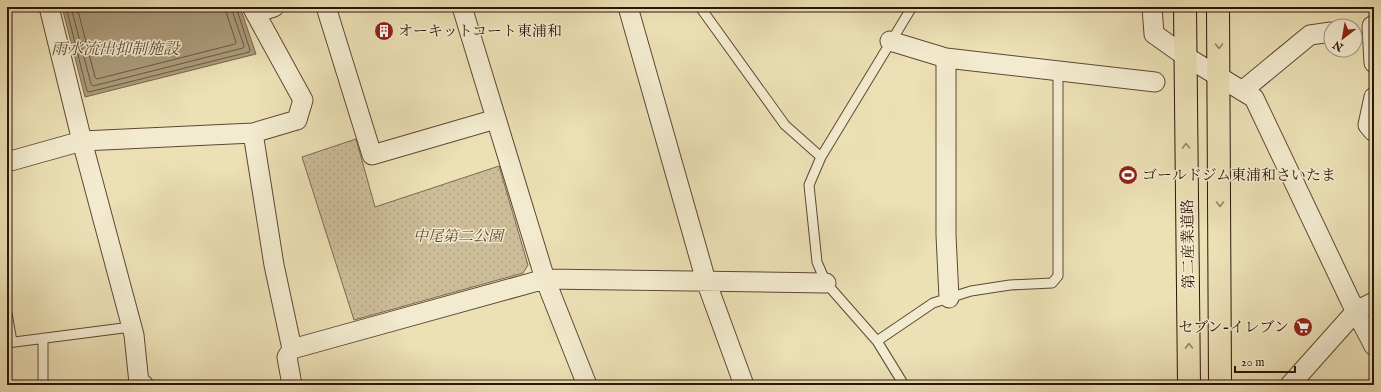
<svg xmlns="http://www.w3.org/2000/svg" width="1381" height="392" font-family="'IM FELL English','Noto Serif JP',serif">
<defs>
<pattern id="park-dots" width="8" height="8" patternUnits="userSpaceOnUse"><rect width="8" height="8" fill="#ccbd98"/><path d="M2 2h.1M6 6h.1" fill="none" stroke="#b0a282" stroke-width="1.8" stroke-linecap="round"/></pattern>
</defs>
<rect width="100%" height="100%" fill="#ece0b5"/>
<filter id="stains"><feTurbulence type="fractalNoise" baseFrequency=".005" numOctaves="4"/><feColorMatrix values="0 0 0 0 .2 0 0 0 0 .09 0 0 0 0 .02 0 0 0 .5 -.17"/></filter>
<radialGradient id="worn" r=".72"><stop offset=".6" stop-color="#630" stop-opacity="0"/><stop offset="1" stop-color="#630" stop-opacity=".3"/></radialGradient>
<path fill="url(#park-dots)" stroke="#7d6951" d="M 356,139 L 375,207 L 499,166 L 528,265 L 523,273 L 354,320 L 302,157 Z"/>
<path fill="#ab9b7b" stroke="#79654e" d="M 62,7 L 240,7 L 256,54 L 85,97 Z"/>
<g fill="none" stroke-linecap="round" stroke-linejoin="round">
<path stroke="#6c5842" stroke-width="1" d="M 66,7 L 87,91 L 89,92 L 249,52 L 250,50 L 236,7
M 71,7 L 91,84 L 93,86 L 243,48 L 244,46 L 231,7
M 77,7 L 95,77 L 97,79 L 235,44 L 236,42 L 226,12 L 225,7"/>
<defs>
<path id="lane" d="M 700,7 L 785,125 L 821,157
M 7,313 L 12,342
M 877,341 L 933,303 L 971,291 L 1010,285 L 1052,283 L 1058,276 L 1058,71
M 7,343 L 131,327
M 43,385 L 43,338
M 904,385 L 877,341 L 826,283 L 817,262 L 809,185 L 821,157 L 912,7"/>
<path id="street" d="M 49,7 L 82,141 L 253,133 L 297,120 L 303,100 L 252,7
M 326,7 L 372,155 L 496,119
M 462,7 L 545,279 L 587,385
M 628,7 L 706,281 L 744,385
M 1152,7 L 1154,34 L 1185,56 L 1254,98 L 1351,302 L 1374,346
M 255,13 L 274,7
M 1372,26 L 1374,63
M 890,41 L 946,58 L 1155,82
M 946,58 L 946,235 L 949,298
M 1242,91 L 1310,35 L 1331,32
M 1374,97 L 1368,125 L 1374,132
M 253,133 L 274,265 L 292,349
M 7,162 L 82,141 L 134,335 L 139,383 L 144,385
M 292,385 L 287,357 L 292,349 L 545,279 L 826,283
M 1290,385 L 1356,311 L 1374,302"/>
<path id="primary" d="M 1185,7 L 1189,385
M 1218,7 L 1220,385"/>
</defs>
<use href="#lane" stroke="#5e4835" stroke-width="11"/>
<use href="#street" stroke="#5e4835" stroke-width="21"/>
<use href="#primary" stroke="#2e150a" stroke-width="24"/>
<use href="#lane" stroke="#f3ebcf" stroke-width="9"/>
<use href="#street" stroke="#f3ebcf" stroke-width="19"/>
<use href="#primary" stroke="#ece0b5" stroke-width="22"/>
</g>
<defs><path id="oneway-chevron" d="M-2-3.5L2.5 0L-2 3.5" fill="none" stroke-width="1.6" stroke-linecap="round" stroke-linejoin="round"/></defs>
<g stroke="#968568">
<use href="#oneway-chevron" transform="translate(1219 46) rotate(89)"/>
<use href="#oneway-chevron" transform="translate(1186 146) rotate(-91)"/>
<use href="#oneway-chevron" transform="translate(1220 204) rotate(90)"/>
<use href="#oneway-chevron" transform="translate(1189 346) rotate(-91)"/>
</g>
<defs>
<symbol id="building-disc" viewBox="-11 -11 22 22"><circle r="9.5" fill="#8f2418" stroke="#f3ebcf"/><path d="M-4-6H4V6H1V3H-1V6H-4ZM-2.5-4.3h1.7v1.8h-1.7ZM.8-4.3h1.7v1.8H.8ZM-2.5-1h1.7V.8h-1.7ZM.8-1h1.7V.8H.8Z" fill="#fff"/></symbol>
<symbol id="stadium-disc" viewBox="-11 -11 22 22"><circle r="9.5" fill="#8f2418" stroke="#f3ebcf"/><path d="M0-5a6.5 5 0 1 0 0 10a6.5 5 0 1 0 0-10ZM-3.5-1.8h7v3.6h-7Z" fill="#fff"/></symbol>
<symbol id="supermarket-disc" viewBox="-11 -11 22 22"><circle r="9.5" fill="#8f2418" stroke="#f3ebcf"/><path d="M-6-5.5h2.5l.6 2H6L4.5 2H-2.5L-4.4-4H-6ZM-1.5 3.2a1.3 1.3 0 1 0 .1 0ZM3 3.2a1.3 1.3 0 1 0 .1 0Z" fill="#fff"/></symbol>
</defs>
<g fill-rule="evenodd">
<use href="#building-disc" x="373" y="20" width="22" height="22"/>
<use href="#stadium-disc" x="1117" y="164" width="22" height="22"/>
<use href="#supermarket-disc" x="1292" y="316" width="22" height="22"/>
</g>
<g text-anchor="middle" stroke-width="3" stroke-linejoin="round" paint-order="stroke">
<g font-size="15" fill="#2e150a" stroke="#f3ebcf" text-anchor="start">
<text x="398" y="36">オーキットコート東浦和</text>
<text x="1142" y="180">ゴールドジム東浦和さいたま</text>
<text x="1289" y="332" text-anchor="end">セブン-イレブン</text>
</g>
<g font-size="15" font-style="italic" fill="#5d4735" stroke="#f3ebcf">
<text x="458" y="241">中尾第二公園</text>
</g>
<g font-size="15" fill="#2e150a" stroke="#f3ebcf">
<text transform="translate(1188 244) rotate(-91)" y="5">第二産業道路</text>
</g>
<g font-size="16" font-style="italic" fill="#604b37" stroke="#f3ebcf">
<text x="115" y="54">雨水流出抑制施設</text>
</g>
</g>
<rect width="1381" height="392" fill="none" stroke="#ece0b5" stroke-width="24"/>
<rect x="8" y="8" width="1365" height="376" fill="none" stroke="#2e150a" stroke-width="2"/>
<rect x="12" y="12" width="1357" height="368" fill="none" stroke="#2e150a"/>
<g transform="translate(1343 38) rotate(211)"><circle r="19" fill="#f3ebcf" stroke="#a49580"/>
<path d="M0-3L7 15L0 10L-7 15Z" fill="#8f2418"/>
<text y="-6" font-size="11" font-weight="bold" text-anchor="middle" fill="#2e150a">N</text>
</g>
<path d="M1235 366v6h60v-6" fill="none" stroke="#2e150a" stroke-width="2"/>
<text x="1241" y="366" font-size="12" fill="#2e150a" stroke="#f3ebcf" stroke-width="3" paint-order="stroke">20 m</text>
<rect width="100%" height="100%" filter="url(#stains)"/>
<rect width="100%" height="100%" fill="url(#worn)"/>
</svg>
